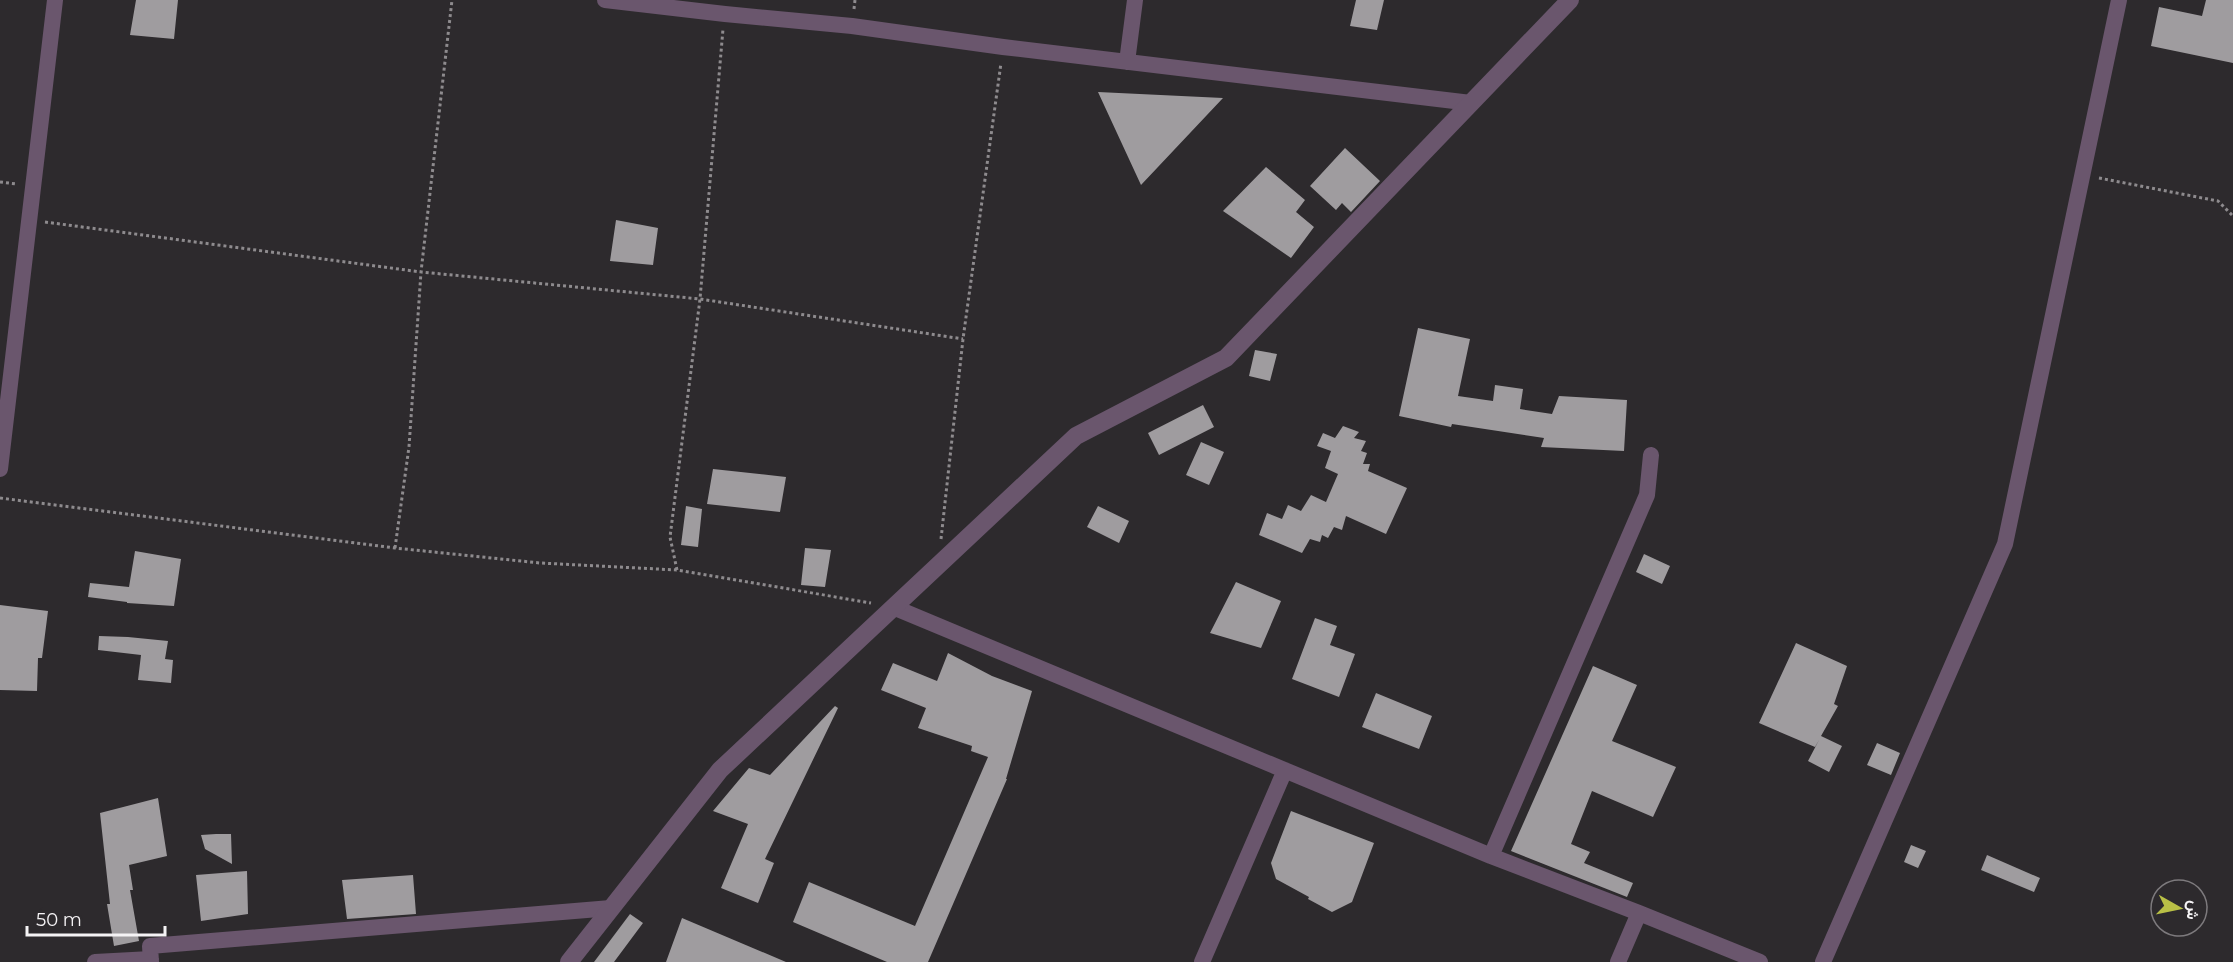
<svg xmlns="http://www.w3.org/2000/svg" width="2233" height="962" font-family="Montserrat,Vazirmatn,sans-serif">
<rect width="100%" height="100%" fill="#2d2a2d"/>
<path fill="#9f9c9f" d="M 136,0 L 178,0 L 174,39 L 130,35 Z
M 1356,0 L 1384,0 L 1377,30 L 1350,26 Z
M 2206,0 L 2233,0 L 2233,63 L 2151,46 L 2159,7 L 2202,16 Z
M 1098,92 L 1223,98 L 1141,185 Z
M 1345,148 L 1380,181 L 1351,212 L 1342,203 L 1336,210 L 1310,186 Z
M 1266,167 L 1305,200 L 1296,212 L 1314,227 L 1291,258 L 1223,211 Z
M 616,220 L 658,228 L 653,265 L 610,261 Z
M 1418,328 L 1470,339 L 1458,396 L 1493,401 L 1495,385 L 1523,389 L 1520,409 L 1552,414 L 1559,396 L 1627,400 L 1624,451 L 1541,447 L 1544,438 L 1452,424 L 1451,427 L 1399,416 Z
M 1255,350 L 1277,354 L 1270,381 L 1249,376 Z
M 1203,405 L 1214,427 L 1159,455 L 1148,433 Z
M 1343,426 L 1359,432 L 1354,438 L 1366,441 L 1361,451 L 1367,453 L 1363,464 L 1370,464 L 1368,471 L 1407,488 L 1386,534 L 1346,516 L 1342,530 L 1334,527 L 1328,538 L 1322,535 L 1320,542 L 1310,539 L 1302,553 L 1259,535 L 1267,513 L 1282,519 L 1288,505 L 1301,511 L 1311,495 L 1326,502 L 1338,474 L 1325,468 L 1331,451 L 1317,446 L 1323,433 L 1335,438 Z
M 1201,442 L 1224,452 L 1209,485 L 1186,475 Z
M 713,469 L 786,477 L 780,512 L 707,504 Z
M 686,506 L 702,509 L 698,547 L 681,545 Z
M 1098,506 L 1129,521 L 1119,543 L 1087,527 Z
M 805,548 L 831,550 L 825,587 L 801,585 Z
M 135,551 L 181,559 L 174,606 L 127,603 L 127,602 L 88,597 L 90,583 L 129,587 Z
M 1644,554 L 1670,566 L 1662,584 L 1636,572 Z
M 1236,582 L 1281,601 L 1261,648 L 1210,633 Z
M 0,605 L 48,611 L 42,658 L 38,658 L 37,691 L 0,690 Z
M 1315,618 L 1337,626 L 1330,645 L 1355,654 L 1339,697 L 1292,679 Z
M 99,636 L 128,637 L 168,641 L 165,659 L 173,660 L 171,683 L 138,680 L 141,655 L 98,650 Z
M 1796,643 L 1847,666 L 1834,704 L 1838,706 L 1821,736 L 1842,746 L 1829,772 L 1808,761 L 1819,740 L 1815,747 L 1759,723 Z
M 948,653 L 992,676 L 1032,691 L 1006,779 L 1007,779 L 928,962 L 887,962 L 793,922 L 809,882 L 915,926 L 988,757 L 971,751 L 972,746 L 918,728 L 926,708 L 881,690 L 893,663 L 937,681 Z
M 1593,666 L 1637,685 L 1612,741 L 1676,767 L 1653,817 L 1592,791 L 1571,844 L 1590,852 L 1584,863 L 1633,883 L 1627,897 L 1511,851 Z
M 1376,693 L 1432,716 L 1419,749 L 1362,727 Z
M 835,706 L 838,708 L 765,859 L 774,863 L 758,903 L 721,888 L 748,824 L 713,811 L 749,768 L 770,775 Z
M 1877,743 L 1900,753 L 1891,775 L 1867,765 Z
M 158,798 L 167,856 L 129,865 L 133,890 L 130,890 L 139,941 L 114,946 L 107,904 L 110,904 L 100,813 Z
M 1291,811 L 1374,843 L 1352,902 L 1332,912 L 1308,899 L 1309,897 L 1276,879 L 1271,863 Z
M 216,834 L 231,834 L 232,864 L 205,849 L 201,835 Z
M 1911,845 L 1926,851 L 1918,868 L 1904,862 Z
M 1987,855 L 2040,878 L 2034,892 L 1981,870 Z
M 247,871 L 248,914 L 201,921 L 196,875 Z
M 413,875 L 416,914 L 347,919 L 342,880 Z
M 630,914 L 643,923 L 614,962 L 594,962 Z
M 682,918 L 786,962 L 666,962 Z"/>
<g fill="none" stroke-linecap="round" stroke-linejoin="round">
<path stroke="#8e8b8e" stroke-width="3" stroke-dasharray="3 3" stroke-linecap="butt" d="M 854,9 L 855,0
M 2099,178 L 2218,201 L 2233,216
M 0,182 L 17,184
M 45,222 L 421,272 L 700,299 L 963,339
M 0,498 L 395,548 L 540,563 L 677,570 L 871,603
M 941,539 L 963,339 L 1001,63
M 395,548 L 409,447 L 421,272 L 452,0
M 677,570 L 670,537 L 700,299 L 723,29"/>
<path stroke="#6a566d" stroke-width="16" d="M 605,0 L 725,14 L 852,26 L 1003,47 L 1471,103
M 1127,62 L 1135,0
M 0,469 L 55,0
M 893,607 L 1491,856 L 1639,913 L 1760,962
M 1491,856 L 1647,495 L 1651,455
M 95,962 L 151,959
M 151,962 L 150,946 L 611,908
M 1202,962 L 1285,770
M 1618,962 L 1639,913
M 1823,962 L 2005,544 L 2119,0"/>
<path stroke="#6a566d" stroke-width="18" d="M 569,962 L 720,770 L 1076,436 L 1226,358 L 1570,0"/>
</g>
<g transform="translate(2179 908) rotate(99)"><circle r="28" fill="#2d2a2d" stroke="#7d7a7d" stroke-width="1.5"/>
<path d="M0-4.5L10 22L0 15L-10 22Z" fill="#b9c046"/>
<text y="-9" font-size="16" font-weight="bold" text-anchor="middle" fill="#f5f3f5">ش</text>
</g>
<path d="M27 926v9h138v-9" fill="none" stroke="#f5f3f5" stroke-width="3"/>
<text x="36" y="926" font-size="18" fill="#f5f3f5" stroke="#2d2a2d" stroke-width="4.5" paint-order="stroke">50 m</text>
</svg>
